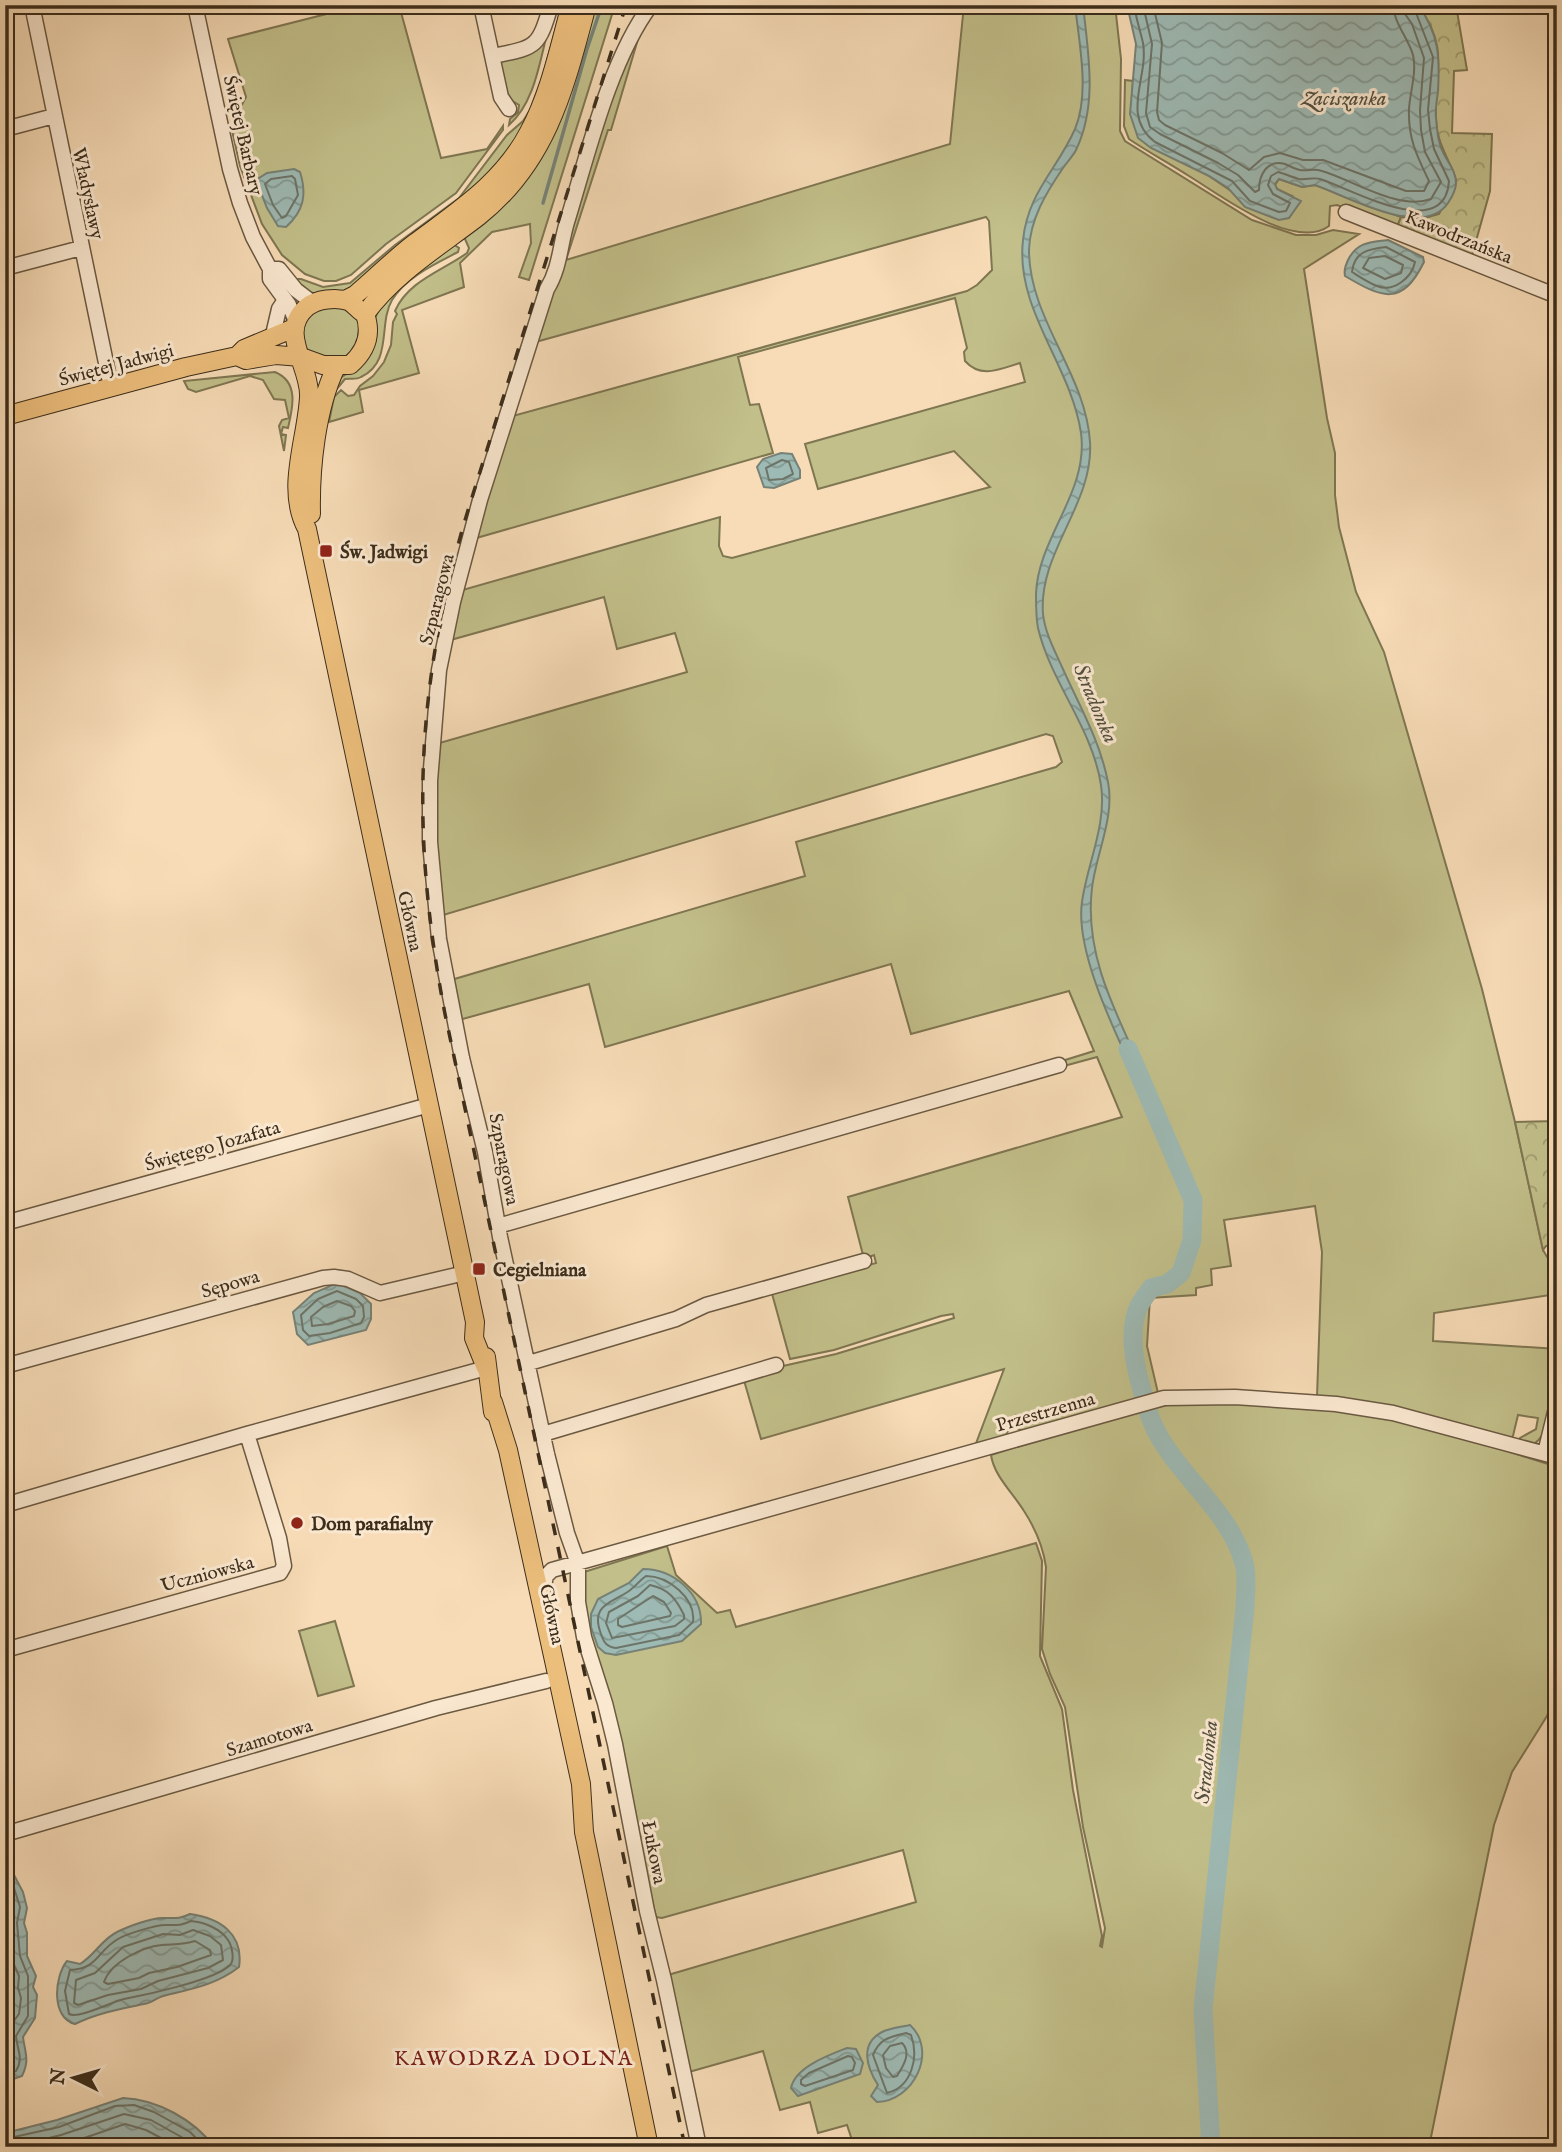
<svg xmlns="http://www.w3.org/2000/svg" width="1562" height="2152" font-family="'IM FELL English',serif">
<defs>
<pattern id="forest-crowns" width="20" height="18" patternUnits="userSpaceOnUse" patternTransform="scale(1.75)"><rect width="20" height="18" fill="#c2bf8a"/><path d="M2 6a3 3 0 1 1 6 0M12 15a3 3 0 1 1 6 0" fill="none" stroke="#9f9c70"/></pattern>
<pattern id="water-waves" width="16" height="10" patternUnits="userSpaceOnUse" patternTransform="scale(1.75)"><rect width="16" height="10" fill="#9ebab4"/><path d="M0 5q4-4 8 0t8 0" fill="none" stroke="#829892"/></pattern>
</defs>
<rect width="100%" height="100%" fill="#f7dcb7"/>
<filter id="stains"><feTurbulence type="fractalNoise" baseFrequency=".00286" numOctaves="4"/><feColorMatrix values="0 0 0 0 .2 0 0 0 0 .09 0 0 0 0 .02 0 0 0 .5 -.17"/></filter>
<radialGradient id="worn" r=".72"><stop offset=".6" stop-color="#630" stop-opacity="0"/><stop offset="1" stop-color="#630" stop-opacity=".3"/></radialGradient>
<path fill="#c2bf8a" stroke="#7f7652" stroke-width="2" d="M 362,5 L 399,5 L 441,158 L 487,149 L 503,126 L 503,130 L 456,193 L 386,244 L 351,275 L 336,281 L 324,281 L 305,274 L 282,255 L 262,224 L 240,166 L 231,126 L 246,97 L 228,39 Z
M 562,5 L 565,5 L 533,113 L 490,177 L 345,292 L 318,294 L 304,291 L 296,279 L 301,279 L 323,287 L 350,283 L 395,245 L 459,198 L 507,135 L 523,121 L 530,110 L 543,75 Z
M 597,5 L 615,5 L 529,280 L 519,277 L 531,243 L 530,224 L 492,232 L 460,263 L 464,287 L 402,310 L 419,373 L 359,390 L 363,412 L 329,422 L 334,397 L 341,390 L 348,396 L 354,395 L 360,386 L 373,376 L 384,362 L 391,345 L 393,322 L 397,314 L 395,311 C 408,281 442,271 467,253 L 469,248 L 465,239 L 466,233 L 585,35 Z
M 964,5 L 1115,5 L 1121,59 L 1120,131 L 1125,141 L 1252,220 L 1296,235 L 1316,235 L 1333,230 L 1359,234 L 1304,269 L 1327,418 L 1335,453 L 1335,495 L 1339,527 L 1356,592 L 1384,652 L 1482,989 L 1515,1122 L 1543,1250 L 1557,1274 L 1557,1294 L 1434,1313 L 1433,1341 L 1557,1349 C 1557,1372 1555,1434 1532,1445 L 1521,1443 L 1520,1438 L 1536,1429 L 1538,1418 L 1518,1415 L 1513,1436 L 1509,1439 L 1317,1397 L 1322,1252 L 1315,1206 L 1224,1220 L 1231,1266 L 1211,1269 L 1212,1285 L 1196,1288 L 1196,1295 L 1150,1298 L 1147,1346 L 1158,1393 L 1024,1432 L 1017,1428 L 1019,1416 L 1016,1415 L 1006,1435 L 975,1446 L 1004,1369 L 761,1439 L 743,1377 L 783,1366 L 836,1354 L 954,1318 L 953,1314 L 941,1316 L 834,1350 L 790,1359 L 771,1290 L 876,1263 L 874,1255 L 864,1259 L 848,1197 L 1122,1117 L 1097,1057 L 1064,1066 L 1062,1061 L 1094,1051 L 1069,991 L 911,1034 L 891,964 L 605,1047 L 589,984 L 459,1020 L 451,980 L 805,876 L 796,842 L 1056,767 L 1062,762 L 1053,736 L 1046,734 L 440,916 L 436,885 L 436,744 L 687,672 L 675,633 L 617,649 L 604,597 L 447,641 L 459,591 L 720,517 L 719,546 L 723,556 L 732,558 L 990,487 L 954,451 L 818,489 L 805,444 L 1025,382 L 1020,363 C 1000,369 981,379 965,361 L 964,352 L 967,348 L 955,298 L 738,357 L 750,405 L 759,404 L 773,453 L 473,539 L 509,417 L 967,291 L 977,285 L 992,270 L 989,221 L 986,217 L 532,343 L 620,71 L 644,19 L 611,130 L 608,130 L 566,260 L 950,144 Z
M 547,34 C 539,65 534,103 509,125 L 510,119 L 518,112 L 519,105 L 509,99 L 499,66 L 501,61 Z
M 1125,80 L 1133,81 L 1132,97 L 1209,176 L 1237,195 L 1246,207 L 1259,211 L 1292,196 L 1277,189 L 1275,185 L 1279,179 L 1302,187 L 1315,185 L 1401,217 L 1397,227 L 1337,205 L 1330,206 L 1329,226 C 1294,252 1219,194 1189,176 C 1169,163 1148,152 1129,139 L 1124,126 Z
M 453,244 L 459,248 L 458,252 C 435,264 406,277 392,300 C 378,324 393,362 361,377 C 356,380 350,378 345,379 L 331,396 L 340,378 L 355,369 L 382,301 Z
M 348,307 C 357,317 363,326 359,340 C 352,361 339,363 321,356 C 316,354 310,353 307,349 C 296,336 306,314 321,309 C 329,306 339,309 348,307 Z
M 275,372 C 299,382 293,407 288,428 L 283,427 L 281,434 L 286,435 L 284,451 L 279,426 L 282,420 L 289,418 L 285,400 L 274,399 L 263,380 L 250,376 L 196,392 L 188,389 L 184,381 Z
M 1202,1402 C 1253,1405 1305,1405 1356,1413 C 1425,1424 1491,1446 1557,1467 L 1557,1692 L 1547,1716 L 1512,1772 L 1494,1825 L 1429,2147 L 874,2147 L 872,2141 L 854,2146 L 847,2125 L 818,2133 L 810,2102 L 780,2110 L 763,2051 L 689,2072 L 668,1975 L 916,1902 L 903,1850 L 662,1918 L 656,1917 L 582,1613 L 584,1572 L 667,1546 L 676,1575 L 717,1613 L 730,1610 L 736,1627 L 1036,1543 L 1042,1561 L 1040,1656 L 1062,1709 L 1073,1790 L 1102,1936 L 1100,1946 L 1102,1947 L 1105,1928 L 1083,1827 L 1065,1707 L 1050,1674 L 1042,1649 L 1046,1567 C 1043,1546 1035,1528 1024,1511 C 1013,1493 994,1476 991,1455 L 1106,1419 L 1176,1403 Z
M 335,1621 L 354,1686 L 318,1696 L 299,1631 Z"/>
<path fill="url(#forest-crowns)" stroke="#7f7652" stroke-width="2" d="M 1418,5 L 1456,5 L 1467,70 L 1454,71 L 1452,133 L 1492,134 L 1490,191 L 1471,259 L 1397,227 L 1401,217 L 1425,218 L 1439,214 L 1456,180 C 1451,162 1440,149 1437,130 C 1430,80 1454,54 1418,5 Z
M 1557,1121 L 1557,1245 L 1546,1246 L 1543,1250 L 1515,1122 Z"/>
<path fill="url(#water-waves)" stroke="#778277" stroke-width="2" d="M 1075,5 L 1083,5 C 1088,53 1098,104 1076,150 C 1073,156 1067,162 1063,168 C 1046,193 1030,219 1029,250 C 1029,319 1086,374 1090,442 C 1094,504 1038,552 1043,614 C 1045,633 1055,651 1062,667 C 1079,705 1100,741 1108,782 C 1115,817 1096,854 1092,888 C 1084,954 1115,1011 1142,1070 L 1134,1073 C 1114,1030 1075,950 1082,902 C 1087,864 1107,825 1101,785 C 1092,727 1051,683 1038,628 C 1036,618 1036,605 1036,594 C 1038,537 1089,492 1081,433 C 1071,365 1015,310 1023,240 C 1028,192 1057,170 1075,129 C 1090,94 1079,42 1075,5 Z
M 1127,5 L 1418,5 C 1439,34 1440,57 1438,91 C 1437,100 1435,109 1436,118 C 1437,126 1437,136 1440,144 C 1443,158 1456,168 1456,183 C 1456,190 1452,197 1448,203 C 1423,240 1347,196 1315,185 L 1302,187 L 1279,179 L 1275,184 L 1277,189 L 1301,201 L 1289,218 L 1279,220 L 1245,207 L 1228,188 L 1209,176 L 1151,148 L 1138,138 L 1130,114 L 1136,44 Z
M 294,169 L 300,172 C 307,194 304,211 286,227 L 278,226 L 267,208 L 256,180 L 267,173 Z
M 1388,240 L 1423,257 L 1424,262 C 1402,307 1382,298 1345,276 C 1344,270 1345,267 1348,260 C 1357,242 1370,242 1388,240 Z
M 781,453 L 792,454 L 800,470 L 800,478 L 774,488 L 764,487 L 757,467 L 763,459 Z
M 337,1283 L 360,1293 L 371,1304 L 371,1319 L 366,1330 L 308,1345 L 297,1334 L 293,1312 L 314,1293 Z
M 643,1569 C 673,1569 702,1593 701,1624 L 682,1641 L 616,1655 L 605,1653 L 598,1647 L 591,1627 L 591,1614 L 598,1599 L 629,1583 Z
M 5,1867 L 14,1875 L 23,1892 L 27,1908 L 24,1923 L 27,1933 L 27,1956 L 36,1976 L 33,1987 L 37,1995 L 35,2018 L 23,2037 C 25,2053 30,2060 22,2076 L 5,2082 Z
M 190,1914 C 220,1918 244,1934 239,1967 C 216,1985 191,1989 163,1996 C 156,1998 152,2003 144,2004 C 120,2009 97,2013 75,2024 C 51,2018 54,1977 67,1961 L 80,1964 C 94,1956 102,1939 117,1932 C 127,1927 153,1917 164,1918 C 175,1918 180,1919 190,1914 Z
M 910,2025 C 938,2051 914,2101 877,2102 L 871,2096 L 878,2085 C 867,2068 859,2044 882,2032 C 890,2028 901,2027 910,2025 Z
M 847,2048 L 856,2049 L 863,2063 L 860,2074 L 798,2096 L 791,2088 C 795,2067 829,2055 847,2048 Z
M 123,2098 C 156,2099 195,2120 214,2147 L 5,2147 L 5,2133 L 57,2120 Z"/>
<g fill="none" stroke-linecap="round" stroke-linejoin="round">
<path stroke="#6d7468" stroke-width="2" d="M 1134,5 C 1136,18 1140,30 1143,43 C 1149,78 1120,115 1155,142 L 1232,181 L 1250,201 L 1279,212 L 1286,211 L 1290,203 L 1273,194 L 1268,185 L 1271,176 L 1278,172 C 1285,174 1292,177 1299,179 C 1306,180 1313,177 1320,179 C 1350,188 1445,244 1449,181 L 1434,149 L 1430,129 L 1428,110 L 1433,57 L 1413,5
M 1143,5 L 1152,44 L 1146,113 L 1150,127 L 1160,134 L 1218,163 L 1238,175 L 1255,192 L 1259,190 C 1259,175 1267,159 1285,164 C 1290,166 1295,169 1300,170 C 1308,171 1314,168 1322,171 C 1353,180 1399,211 1431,199 L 1441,182 L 1425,152 L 1421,130 L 1420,110 L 1424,58 L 1412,24 L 1405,14 L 1404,5
M 1153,5 L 1162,43 L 1157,112 L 1159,120 L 1165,125 L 1222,153 L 1249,170 L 1264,157 L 1280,153 L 1303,160 L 1323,160 L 1406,191 L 1424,191 L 1429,181 C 1417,156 1408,139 1409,109 C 1410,92 1417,72 1413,55 C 1408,38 1394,23 1393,5
M 292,176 L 295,179 L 298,195 L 286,216 L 282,218 L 273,205 L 265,184 L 271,179 Z
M 1386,247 L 1415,262 C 1412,277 1394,293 1377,286 C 1369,283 1360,277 1352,272 C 1354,252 1368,249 1386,247 Z
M 1385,256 L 1403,265 L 1401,273 L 1385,279 L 1363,268 L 1369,258 Z
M 782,460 L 789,462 L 793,474 L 783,479 L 769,480 L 766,468 Z
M 337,1291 L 356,1299 L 363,1306 L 364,1317 L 361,1323 L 330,1333 L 309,1336 L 303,1330 L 301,1315 L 318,1299 Z
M 337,1301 L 351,1306 L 355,1311 L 354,1316 L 328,1324 L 312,1326 L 311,1317 L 323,1307 Z
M 646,1576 C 668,1576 696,1598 693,1622 L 679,1635 L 616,1648 C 607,1647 604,1643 601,1634 C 590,1605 610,1604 629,1591 C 636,1586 640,1580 646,1576 Z
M 650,1585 C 669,1589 676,1599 684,1615 L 684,1619 L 675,1626 L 612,1638 L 606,1623 L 609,1612 L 638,1596 Z
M 653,1596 L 664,1602 L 671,1613 L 670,1616 L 622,1627 L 618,1625 L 618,1619 Z
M 5,1876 L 14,1888 L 20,1907 L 17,1923 L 20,1956 L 28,1976 L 28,2016 L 16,2036 C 17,2050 24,2058 16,2071 L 5,2074
M 5,1891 L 11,1908 L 9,1923 L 11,1958 L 19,1976 L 18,1988 L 21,1998 L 19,2014 L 10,2026 L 7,2035 L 12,2061 L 5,2065
M 191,1921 C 204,1922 221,1929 228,1940 C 232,1946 235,1960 230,1965 C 216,1980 145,1995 124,1999 C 111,2002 79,2019 69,2014 L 65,1991 L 70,1970 C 98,1969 97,1951 118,1939 C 126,1934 156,1925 165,1925 C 176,1925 181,1926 191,1921 Z
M 193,1930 L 210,1936 L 221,1945 L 223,1960 L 208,1968 L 158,1981 L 141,1989 L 108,1995 L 78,2005 L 74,2003 L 76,1980 L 95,1973 L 123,1947 L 163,1934 L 180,1935 Z
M 195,1941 L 210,1950 L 211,1955 L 177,1967 L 149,1973 L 139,1978 L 108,1984 L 104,1982 C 111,1962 142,1947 162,1945 C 174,1944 183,1945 195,1941 Z
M 906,2033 L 911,2035 C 919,2057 912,2087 887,2093 L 873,2055 C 880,2038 890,2037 906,2033 Z
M 902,2043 C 912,2053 903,2066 897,2076 L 893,2077 L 886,2068 L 883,2055 L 890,2046 Z
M 848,2056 L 852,2057 L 855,2063 L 853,2070 L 805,2086 L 801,2084 L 801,2080 L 809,2073 Z
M 5,2139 L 59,2127 L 115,2106 L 134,2105 L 154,2112 L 190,2132 L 205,2147
M 13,2147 L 61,2135 L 124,2114 L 151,2120 L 185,2139 L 194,2147
M 58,2147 L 125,2124 L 146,2130 L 178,2147"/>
<path stroke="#778277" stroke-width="3.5" d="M 543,203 L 587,49 L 602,5"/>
<path stroke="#9ebab4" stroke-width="19" d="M 1128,1049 L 1193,1200 L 1192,1240 L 1181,1273 L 1167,1284 L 1151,1288 C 1147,1294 1142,1300 1139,1306 C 1126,1335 1137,1375 1146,1404
M 1148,1411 C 1165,1468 1228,1504 1244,1563 C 1248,1576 1245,1593 1245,1607 L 1203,2009 L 1211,2147"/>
<defs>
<path id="minor" d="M 32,5 L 111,387
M 195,5 L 230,169 L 240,203 L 253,237 L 270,269 L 270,279 L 289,305 L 296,321
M 481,5 L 501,97 L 509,109
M 651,5 C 610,59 587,157 567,222 C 560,245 560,268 547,289 L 480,500 L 453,602 L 439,670 L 430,781 L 430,842 L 439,939 L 462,1058 L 485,1152 L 500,1237 L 547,1454 L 567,1533 L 578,1564 L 578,1602 L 584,1637 L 605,1703 L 615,1744 L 647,1911 L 664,1980 L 699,2147
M 493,56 C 536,47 538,49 551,5
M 5,129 L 54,116
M 1346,212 L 1557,296
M 5,268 L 81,248
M 270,269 L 279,269 L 296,290 L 313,303
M 272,339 L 279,309 L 285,300
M 5,1223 L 429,1105
M 498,1226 L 1059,1065
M 529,1363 L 676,1319 L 706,1305 L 864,1261
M 5,1366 L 323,1278 L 334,1277 L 348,1279 L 380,1293 L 465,1273
M 543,1434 L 776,1365
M 1545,1453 L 1557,1404
M 5,1505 L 247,1434 L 486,1368
M 542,1595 L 546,1576 L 552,1570 L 1164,1398 L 1235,1397 L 1336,1404 L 1393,1413 L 1557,1457
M 5,1650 L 280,1573 L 284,1566 L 279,1538 L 247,1434
M 5,1834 L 436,1708 L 546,1681"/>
<path id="major" d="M 345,300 L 355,295 C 375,278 394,259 415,243 C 459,210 503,182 529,132 C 550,93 559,48 571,5
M 365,314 C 395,273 439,247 479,216 C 548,161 565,87 587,5
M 237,356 L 244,349 L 294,328
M 5,416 L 186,367 L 237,356 L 246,360 L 276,355 L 301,357 L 323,365 L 350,365 C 366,351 372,334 365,314 C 358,311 355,304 348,301 C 336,297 317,299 307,307 C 277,332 311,367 309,397 C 307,439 285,489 307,529 L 475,1322 L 474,1338 L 486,1368
M 311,514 C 310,468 316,409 336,367
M 486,1357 L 493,1412
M 493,1402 L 508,1450 L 581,1784 L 584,1832 L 649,2147"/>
</defs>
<use href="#minor" stroke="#6b5942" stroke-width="17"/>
<use href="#major" stroke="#3c2d1b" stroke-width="20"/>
<use href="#minor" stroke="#fae8d0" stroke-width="14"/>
<use href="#major" stroke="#ecbe7c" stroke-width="18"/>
<path stroke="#3c2d1b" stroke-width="3.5" stroke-dasharray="12 12" stroke-linecap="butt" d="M 626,5 L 469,507 C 415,684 410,832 445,1014 L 685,2147"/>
</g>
<g fill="#8f2418" stroke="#fae8d0" stroke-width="2.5">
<rect x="319" y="544" width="14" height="14" rx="3.5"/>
<rect x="472" y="1262" width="14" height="14" rx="3.5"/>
<circle cx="297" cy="1523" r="7"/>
</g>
<g text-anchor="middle" stroke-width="6" stroke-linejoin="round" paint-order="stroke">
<g font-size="19" fill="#3c2d1b" stroke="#fae8d0">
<text transform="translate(244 135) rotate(77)" y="7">Świętej Barbary</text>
<text transform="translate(89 193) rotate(78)" y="7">Władysławy</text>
<text transform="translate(1459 236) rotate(22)" y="7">Kawodrzańska</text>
<text transform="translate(116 364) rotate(-15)" y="7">Świętej Jadwigi</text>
<text transform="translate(436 599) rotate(-76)" y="7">Szparagowa</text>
<text transform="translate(411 921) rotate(78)" y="7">Główna</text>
<text transform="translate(212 1145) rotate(-16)" y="7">Świętego Jozafata</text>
<text transform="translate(505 1159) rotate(79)" y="7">Szparagowa</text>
<text transform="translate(230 1283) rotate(-16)" y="7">Sępowa</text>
<text transform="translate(1045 1411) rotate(-16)" y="7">Przestrzenna</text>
<text transform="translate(207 1573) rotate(-15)" y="7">Uczniowska</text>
<text transform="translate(553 1614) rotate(78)" y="7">Główna</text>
<text transform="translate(269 1737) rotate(-17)" y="7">Szamotowa</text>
<text transform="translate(655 1852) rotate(79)" y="7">Łukowa</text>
</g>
<g font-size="19" font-weight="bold" fill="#3c2d1b" stroke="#fae8d0" text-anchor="start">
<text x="340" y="558">Św. Jadwigi</text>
<text x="493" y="1276">Cegielniana</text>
<text x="311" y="1530">Dom parafialny</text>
</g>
<g font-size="21" font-style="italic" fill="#545041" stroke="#fae8d0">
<text x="1344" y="105">Zaciszanka</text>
<text transform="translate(1096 703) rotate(67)" y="7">Stradomka</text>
<text transform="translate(1206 1762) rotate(-84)" y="7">Stradomka</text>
</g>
<g font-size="21" letter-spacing="2" fill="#7a1f14" stroke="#fae8d0">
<text x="514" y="2065">KAWODRZA DOLNA</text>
</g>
</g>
<rect width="1562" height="2152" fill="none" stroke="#f7dcb7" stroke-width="28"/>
<rect x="7" y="7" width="1548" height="2138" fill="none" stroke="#3c2d1b" stroke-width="3.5"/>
<rect x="14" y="14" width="1534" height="2124" fill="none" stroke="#3c2d1b" stroke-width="2"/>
<g transform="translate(74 2078) rotate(275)" stroke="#fae8d0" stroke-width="5" paint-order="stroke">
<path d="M0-5L12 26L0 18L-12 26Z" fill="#3c2d1b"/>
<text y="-10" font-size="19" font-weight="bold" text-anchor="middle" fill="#3c2d1b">N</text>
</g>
<rect width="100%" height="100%" filter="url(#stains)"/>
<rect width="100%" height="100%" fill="url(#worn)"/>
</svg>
